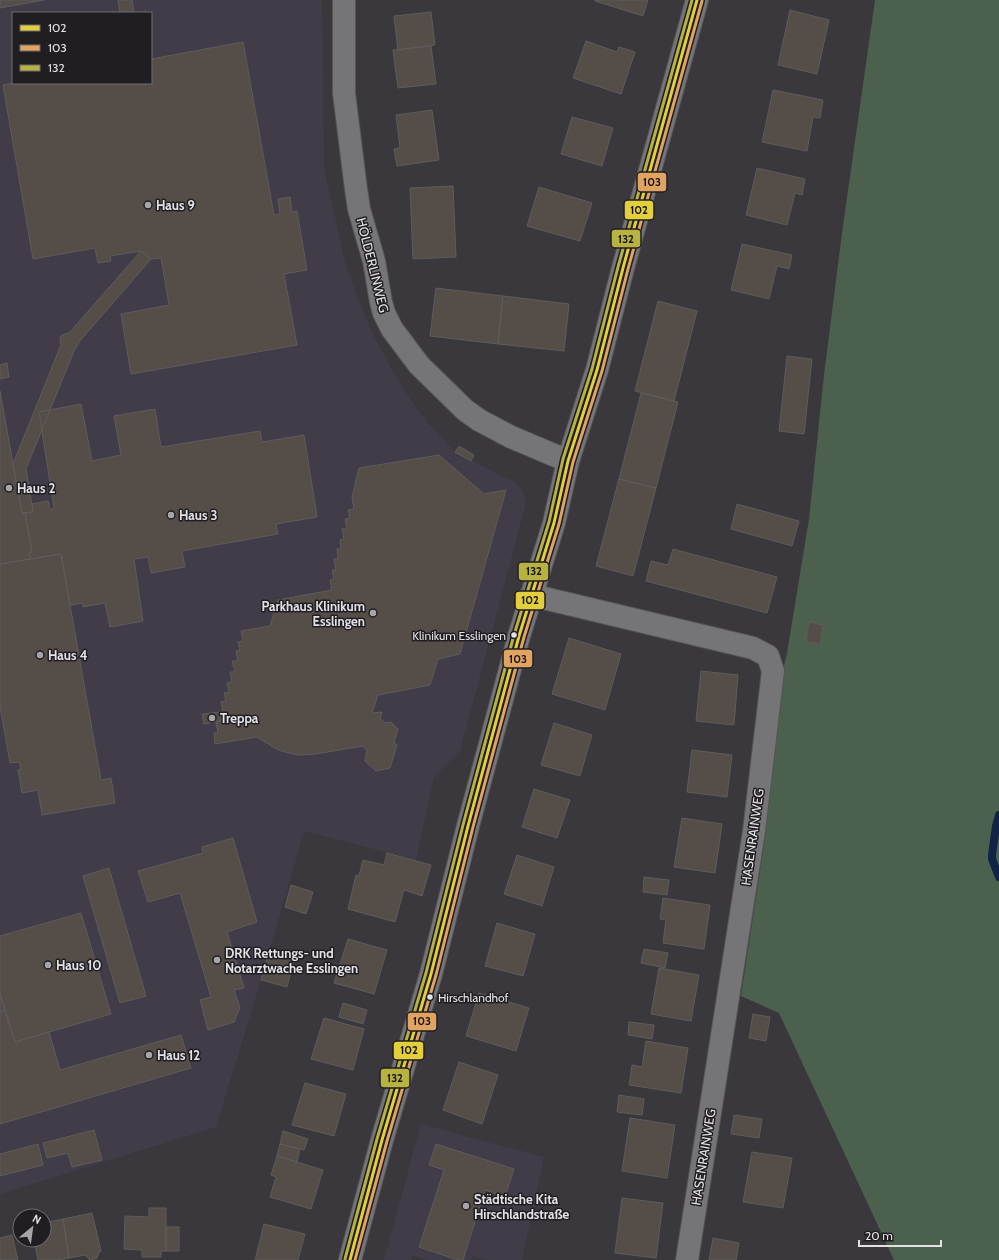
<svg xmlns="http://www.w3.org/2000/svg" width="999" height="1260" font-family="Cabin,sans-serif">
<rect width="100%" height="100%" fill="#3a383c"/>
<path fill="#423c49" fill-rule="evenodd" d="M 0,0 L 322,0 L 324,168 L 345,262 L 357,296 L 372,332 L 391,368 L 406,393 L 424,418 L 455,452 L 514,482 L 521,488 L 524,494 L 526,503 L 460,751 L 434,777 L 416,860 L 304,831 L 261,980 L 216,1127 L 0,1194 ZM 13,13 L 151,13 L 151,83 L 13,83 Z
M 421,1124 L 544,1157 L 522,1260 L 486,1260 L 472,1256 L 471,1260 L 429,1260 L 413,1255 L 411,1260 L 384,1260 Z"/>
<path fill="#4b614e" d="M 875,0 L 999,0 L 999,1260 L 894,1260 L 779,1013 L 741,996 L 765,838 L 781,679 L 787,653 L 809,519 L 824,375 L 842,233 Z"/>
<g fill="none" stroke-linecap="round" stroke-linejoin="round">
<path stroke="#112445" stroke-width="8" d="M 999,815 L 996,826 L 992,855 L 992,859 L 999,877"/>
</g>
<path fill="#554d48" stroke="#5e5c5c" d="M 0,0 L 44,0 L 0,8 Z
M 118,0 L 132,0 L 134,13 L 120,13 Z
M 595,0 L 648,0 L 643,16 L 595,1 Z
M 790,10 L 829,20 L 817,74 L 778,65 Z
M 431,12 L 435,45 L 398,50 L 394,16 Z
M 586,41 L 617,52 L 619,47 L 635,52 L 621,94 L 573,78 Z
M 243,42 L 274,215 L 280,214 L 278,199 L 290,197 L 292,212 L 297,211 L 307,270 L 284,274 L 297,345 L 131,374 L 121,314 L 169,305 L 161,258 L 151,259 L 141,251 L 110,256 L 111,261 L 98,263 L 95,248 L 33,259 L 3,85 L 13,83 L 151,83 L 151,59 Z
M 431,46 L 436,84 L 398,88 L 393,50 Z
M 773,90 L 823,100 L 820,118 L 813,117 L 807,151 L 762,142 Z
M 432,110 L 439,160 L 397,166 L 394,149 L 400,148 L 396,115 Z
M 572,117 L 613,128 L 602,166 L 561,154 Z
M 757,168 L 805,179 L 802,195 L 795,193 L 787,225 L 746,215 Z
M 453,186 L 456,257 L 413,259 L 410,188 Z
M 539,187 L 592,203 L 580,241 L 527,226 Z
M 742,244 L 792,255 L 789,269 L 777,266 L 769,299 L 731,290 Z
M 141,251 L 151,259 L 79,342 L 74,351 L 26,469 L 33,512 L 22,513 L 13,464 L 61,345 L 60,338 L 62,335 L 69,333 Z
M 436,288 L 503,296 L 498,344 L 430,336 Z
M 503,296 L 569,304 L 564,351 L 498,344 Z
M 658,301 L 697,311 L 674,401 L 635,391 Z
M 787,356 L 812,359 L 804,434 L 779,431 Z
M 7,363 L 9,377 L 0,379 L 0,365 Z
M 0,391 L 22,514 L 25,513 L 32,552 L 29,553 L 30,559 L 0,564 Z
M 641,393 L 678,402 L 656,488 L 619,479 Z
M 81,404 L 92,461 L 121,455 L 114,416 L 155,409 L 161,447 L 260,431 L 262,442 L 304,435 L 317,517 L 276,524 L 278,534 L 182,551 L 185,567 L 151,573 L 148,557 L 134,559 L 143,621 L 110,627 L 105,603 L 83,607 L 83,603 L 70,605 L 61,554 L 30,559 L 29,553 L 32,552 L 25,513 L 33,512 L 32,504 L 48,501 L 50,510 L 54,508 L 39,412 Z
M 459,446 L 474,455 L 471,461 L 455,452 Z
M 439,455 L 484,494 L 506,490 L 460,654 L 438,659 L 430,685 L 378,695 L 372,713 L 382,712 L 380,718 L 385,723 L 391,722 L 398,729 L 394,742 L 397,745 L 390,768 L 376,771 L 365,761 L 367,750 L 363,746 L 316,754 L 298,755 L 281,751 L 273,747 L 257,737 L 215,744 L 214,733 L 218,732 L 216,723 L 221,721 L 220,712 L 223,712 L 221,702 L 226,701 L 224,693 L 229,692 L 227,683 L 232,682 L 230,672 L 235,672 L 232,661 L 238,661 L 236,651 L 240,650 L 238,642 L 243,641 L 241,631 L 270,626 L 278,600 L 332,590 L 330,580 L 334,579 L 332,570 L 336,570 L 334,559 L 338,559 L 337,549 L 341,549 L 340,540 L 344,539 L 342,529 L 347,529 L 345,519 L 350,518 L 348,510 L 354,509 L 352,498 L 359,468 Z
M 619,479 L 656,488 L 633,576 L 596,566 Z
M 737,504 L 799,521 L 792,546 L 731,529 Z
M 673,549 L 777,577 L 767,613 L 646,581 L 651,561 L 668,565 Z
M 61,554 L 101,780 L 111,778 L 115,803 L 42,815 L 38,790 L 22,793 L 18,770 L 21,769 L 19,762 L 10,763 L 0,706 L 0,564 Z
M 809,622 L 823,625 L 820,644 L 806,642 Z
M 569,638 L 621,654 L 605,710 L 552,694 Z
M 701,671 L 738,675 L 734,725 L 696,721 Z
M 220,712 L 221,721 L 204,724 L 202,714 Z
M 554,723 L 592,735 L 580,776 L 541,765 Z
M 692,750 L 732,755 L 727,797 L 687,792 Z
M 534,789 L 570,800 L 557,838 L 522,827 Z
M 682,818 L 722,824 L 715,873 L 674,867 Z
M 233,838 L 257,922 L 227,932 L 244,988 L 234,990 L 240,1008 L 234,1022 L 208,1030 L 200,1000 L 211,997 L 180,893 L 148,902 L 138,871 L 203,853 L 202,847 Z
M 387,853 L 431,865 L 422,896 L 404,890 L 395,922 L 348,909 L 356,875 L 359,876 L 363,860 L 384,865 Z
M 517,855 L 554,867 L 542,906 L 504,894 Z
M 109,868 L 146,996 L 120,1003 L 83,876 Z
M 644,877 L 669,880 L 667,895 L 643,892 Z
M 291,885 L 313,892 L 306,914 L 285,907 Z
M 663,898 L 710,905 L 704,949 L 663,943 L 666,920 L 660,919 Z
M 81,913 L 111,1014 L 15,1042 L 0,993 L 0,936 Z
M 497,923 L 535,934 L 523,976 L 485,966 Z
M 348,939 L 387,950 L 374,994 L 334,983 Z
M 644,949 L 668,953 L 665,968 L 641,963 Z
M 269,952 L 294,960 L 287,987 L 261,980 Z
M 659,968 L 699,975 L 691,1021 L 651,1014 Z
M 0,993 L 5,1011 L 0,1012 Z
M 479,993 L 529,1008 L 516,1051 L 466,1036 Z
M 343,1003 L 367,1010 L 363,1024 L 339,1017 Z
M 5,1011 L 15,1042 L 49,1032 L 60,1070 L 181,1035 L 191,1068 L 0,1124 L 0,1012 Z
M 753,1014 L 770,1017 L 766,1041 L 749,1038 Z
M 324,1018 L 364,1029 L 353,1070 L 311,1059 Z
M 629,1022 L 654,1025 L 652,1039 L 628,1035 Z
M 646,1041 L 688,1048 L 681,1093 L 629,1085 L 632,1065 L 642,1067 Z
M 459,1062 L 498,1075 L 482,1124 L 443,1110 Z
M 305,1083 L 346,1094 L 334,1136 L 292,1125 Z
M 619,1095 L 644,1099 L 642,1115 L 617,1112 Z
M 734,1115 L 762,1119 L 759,1138 L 731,1134 Z
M 630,1118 L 675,1125 L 667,1178 L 622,1171 Z
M 94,1130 L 102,1160 L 72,1167 L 68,1153 L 47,1158 L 43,1143 Z
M 283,1131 L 308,1139 L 304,1150 L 280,1144 Z
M 38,1144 L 43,1165 L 0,1176 L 0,1154 Z
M 280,1144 L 300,1149 L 297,1162 L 277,1156 Z
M 436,1144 L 514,1169 L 505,1197 L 485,1190 L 463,1260 L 458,1260 L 419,1247 L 444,1170 L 429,1165 Z
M 752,1152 L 792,1158 L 783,1208 L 743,1202 Z
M 277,1156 L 323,1170 L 311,1209 L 270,1197 L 276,1177 L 271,1175 Z
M 622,1198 L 663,1203 L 656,1258 L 615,1253 Z
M 149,1208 L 166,1208 L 166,1251 L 161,1251 L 161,1257 L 142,1257 L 142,1250 L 124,1249 L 125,1216 L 149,1217 Z
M 92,1213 L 101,1251 L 99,1252 L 97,1258 L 90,1260 L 85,1255 L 69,1258 L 63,1219 Z
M 63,1219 L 69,1258 L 59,1260 L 38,1260 L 34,1240 L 44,1240 L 44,1223 Z
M 264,1224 L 305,1234 L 298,1260 L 255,1260 Z
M 166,1227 L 179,1227 L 179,1251 L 166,1251 Z
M 12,1235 L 18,1260 L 0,1260 L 0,1238 Z
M 713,1238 L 739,1243 L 736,1260 L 709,1260 Z"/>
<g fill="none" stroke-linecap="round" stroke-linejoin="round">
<defs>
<path id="minor" d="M 344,0 L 344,93 L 356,189 L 359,209 L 374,261 L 381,302 L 384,313 L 392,329 L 419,365 L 465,410 L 479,420 L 511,437 L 568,461
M 531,595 L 753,648 L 768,656 L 773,671 L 754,831 L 687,1260
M 350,1260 L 382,1140 L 431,974 L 468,826 L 519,636 L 554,523 L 568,461 L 597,370 L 623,268 L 697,0"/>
</defs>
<use href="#minor" stroke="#555456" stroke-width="24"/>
<use href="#minor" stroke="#757476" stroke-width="22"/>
<defs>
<path id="bus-1" d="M 350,1260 L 382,1140 L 431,974 L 468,826 L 519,636 L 554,523 L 568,461 L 597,370 L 623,268 L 697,0"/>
<path id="bus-2" d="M 355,1260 L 387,1141 L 436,975 L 473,827 L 524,637 L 559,524 L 573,462 L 602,371 L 628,269 L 702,1"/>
<path id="bus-3" d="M 345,1259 L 377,1139 L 426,973 L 463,825 L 514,635 L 549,522 L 563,459 L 592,369 L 618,267 L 692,0"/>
</defs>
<use href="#bus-1" stroke="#201e22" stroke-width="6"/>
<use href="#bus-2" stroke="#201e22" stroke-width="6"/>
<use href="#bus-3" stroke="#201e22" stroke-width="6"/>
<use href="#bus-1" stroke="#e3cf3b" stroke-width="3"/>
<use href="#bus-2" stroke="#e1a362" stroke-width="3"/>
<use href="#bus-3" stroke="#b8b340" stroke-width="3"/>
</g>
<g fill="#a8a5aa" stroke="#201e22" stroke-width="1.5">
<circle cx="148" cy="205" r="4"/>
<circle cx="9" cy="488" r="4"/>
<circle cx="171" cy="515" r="4"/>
<circle cx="373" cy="613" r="4"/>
<circle cx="40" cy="655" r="4"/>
<circle cx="212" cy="718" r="4"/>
<circle cx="217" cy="960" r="4"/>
<circle cx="48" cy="965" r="4"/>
<circle cx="149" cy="1055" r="4"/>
<circle cx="466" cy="1206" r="4"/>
</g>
<g fill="#e3e0e6" stroke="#201e22" stroke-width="1.5">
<circle cx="514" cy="635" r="3.5"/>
<circle cx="430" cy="997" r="3.5"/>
</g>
<g text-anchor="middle" stroke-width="3" stroke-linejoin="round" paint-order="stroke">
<g font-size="12" fill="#e3e0e6" stroke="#201e22" text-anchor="end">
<text x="506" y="640">Klinikum Esslingen</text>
<text x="438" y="1002" text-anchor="start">Hirschlandhof</text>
</g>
<g font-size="13" font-weight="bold" fill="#e3e0e6" stroke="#201e22" text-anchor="start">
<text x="156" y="210">Haus 9</text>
<text x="17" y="493">Haus 2</text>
<text x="179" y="520">Haus 3</text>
<text x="365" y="611" text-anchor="end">Parkhaus Klinikum<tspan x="365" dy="15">Esslingen</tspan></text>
<text x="48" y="660">Haus 4</text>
<text x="220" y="723">Treppa</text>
<text x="225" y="958">DRK Rettungs- und<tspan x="225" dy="15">Notarztwache Esslingen</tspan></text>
<text x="56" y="970">Haus 10</text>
<text x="157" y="1060">Haus 12</text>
<text x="474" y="1204">Städtische Kita<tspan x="474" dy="15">Hirschlandstraße</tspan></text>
</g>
<g font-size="13" fill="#e3e0e6" stroke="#201e22">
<text transform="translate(373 265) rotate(76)" y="5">HÖLDERLINWEG</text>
<text transform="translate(752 837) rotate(-82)" y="5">HASENRAINWEG</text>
<text transform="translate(703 1157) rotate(-81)" y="5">HASENRAINWEG</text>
</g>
</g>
<g stroke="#201e22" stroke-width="1.5">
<rect x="637" y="172" width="30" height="20" rx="4" fill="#e1a362"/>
<rect x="624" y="200" width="30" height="20" rx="4" fill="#e3cf3b"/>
<rect x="611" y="229" width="30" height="19" rx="4" fill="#b8b340"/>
<rect x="518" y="562" width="31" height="19" rx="4" fill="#b8b340"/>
<rect x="515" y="591" width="30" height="19" rx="4" fill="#e3cf3b"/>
<rect x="503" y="649" width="30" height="19" rx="4" fill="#e1a362"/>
<rect x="407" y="1012" width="30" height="19" rx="4" fill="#e1a362"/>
<rect x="393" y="1041" width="31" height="19" rx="4" fill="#e3cf3b"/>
<rect x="380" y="1068" width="30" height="20" rx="4" fill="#b8b340"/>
</g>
<g font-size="11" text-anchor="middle" font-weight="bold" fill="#111">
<text x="652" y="186">103</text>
<text x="639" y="214">102</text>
<text x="626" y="243">132</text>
<text x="534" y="575">132</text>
<text x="530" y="604">102</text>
<text x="518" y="663">103</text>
<text x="422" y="1025">103</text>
<text x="409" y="1054">102</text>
<text x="395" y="1082">132</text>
</g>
<rect x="12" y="12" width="140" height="72" fill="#201e22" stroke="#6e6c70"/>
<rect x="20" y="25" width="20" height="6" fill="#e3cf3b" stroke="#6e6c70"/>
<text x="48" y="32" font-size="12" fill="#e3e0e6">102</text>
<rect x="20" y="45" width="20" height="6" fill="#e1a362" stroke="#6e6c70"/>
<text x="48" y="52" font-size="12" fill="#e3e0e6">103</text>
<rect x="20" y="65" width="20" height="6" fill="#b8b340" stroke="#6e6c70"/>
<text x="48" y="72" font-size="12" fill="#e3e0e6">132</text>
<g transform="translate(32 1228) rotate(29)"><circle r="19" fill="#201e22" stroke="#6e6c70"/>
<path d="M0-3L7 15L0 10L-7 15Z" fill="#a8a5aa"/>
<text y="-6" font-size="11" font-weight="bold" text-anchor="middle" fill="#e3e0e6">N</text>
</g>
<path d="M859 1240v6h82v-6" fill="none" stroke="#e3e0e6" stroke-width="2"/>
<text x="865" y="1240" font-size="12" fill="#e3e0e6" stroke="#201e22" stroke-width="3" paint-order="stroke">20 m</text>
</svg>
